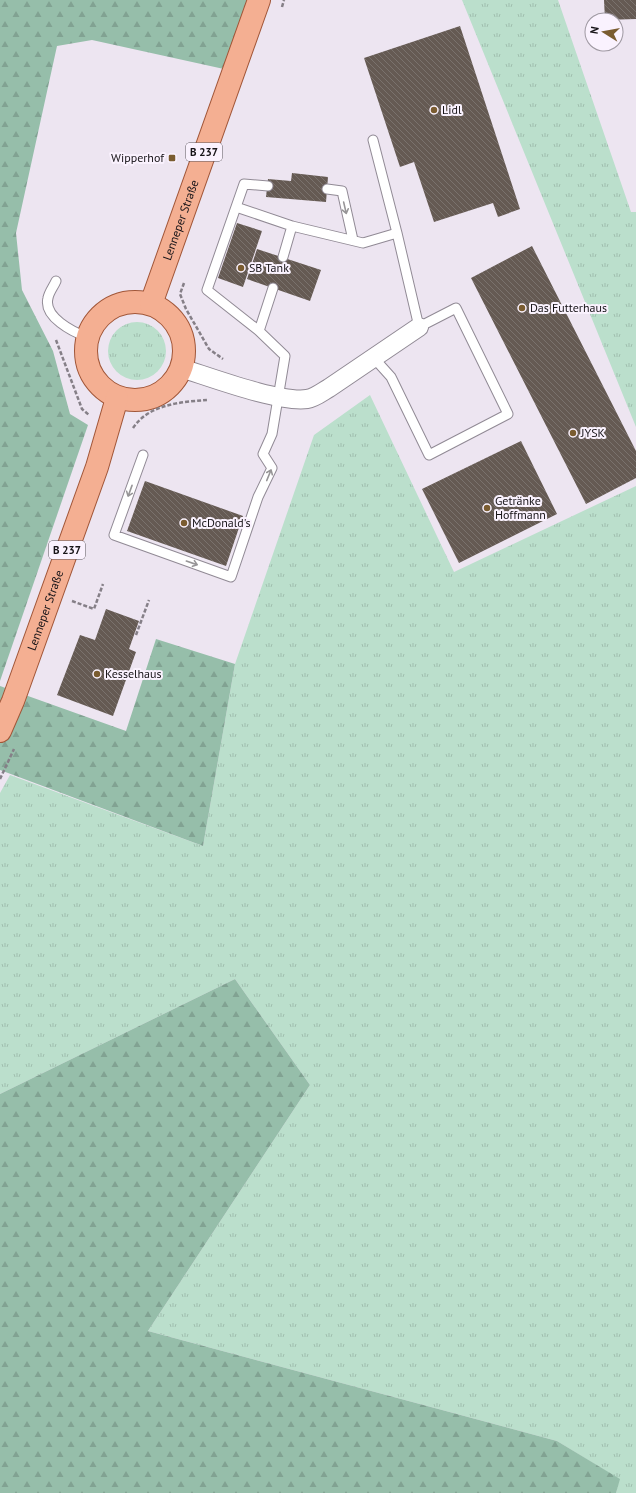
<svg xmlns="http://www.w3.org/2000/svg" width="636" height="1493" font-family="'PT Sans',sans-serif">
<defs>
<pattern id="grass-tufts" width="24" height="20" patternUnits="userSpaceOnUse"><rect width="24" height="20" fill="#bbdfcc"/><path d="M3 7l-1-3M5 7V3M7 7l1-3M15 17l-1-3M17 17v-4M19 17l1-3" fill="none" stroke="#a0beae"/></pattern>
<pattern id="forest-firs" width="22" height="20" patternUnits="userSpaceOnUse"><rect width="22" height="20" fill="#96beaa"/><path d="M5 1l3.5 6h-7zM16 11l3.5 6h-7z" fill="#81a292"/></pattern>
<pattern id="building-back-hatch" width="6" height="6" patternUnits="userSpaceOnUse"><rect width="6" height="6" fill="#655a53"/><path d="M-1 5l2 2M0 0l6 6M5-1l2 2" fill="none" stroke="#7a726d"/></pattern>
</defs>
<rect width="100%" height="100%" fill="#ede5f1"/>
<path fill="url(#grass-tufts)" d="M 462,0 L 558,0 L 631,212 L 636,212 L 636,427 Z
M108 351a29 29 0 1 1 58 0a29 29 0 1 1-58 0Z
M 370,395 L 454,572 L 636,486 L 636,1493 L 616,1493 L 619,1479 L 557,1441 L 148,1331 L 310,1085 L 235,979 L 0,1094 L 0,793 L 10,775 L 203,846 L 235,664 L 314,435 Z"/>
<path fill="url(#forest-firs)" d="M 0,0 L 260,0 L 233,71 L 92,40 L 57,46 L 16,233 L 22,290 L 53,351 L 70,414 L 88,425 L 0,681 Z
M 156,639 L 235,664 L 203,846 L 0,770 L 0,686 L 126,731 Z
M 235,979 L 310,1085 L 148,1331 L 557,1441 L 620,1479 L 616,1493 L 0,1493 L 0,1094 Z"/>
<path fill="url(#building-back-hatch)" d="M 604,0 L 636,0 L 636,19 L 605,20 Z
M 460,26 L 520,209 L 498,217 L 493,203 L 434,222 L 414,162 L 400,167 L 364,58 Z
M 292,173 L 328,177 L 326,202 L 266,197 L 268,179 L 291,181 Z
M 237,223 L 262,231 L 243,287 L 218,278 Z
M 532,246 L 636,451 L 636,478 L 586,504 L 471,278 Z
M 257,249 L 321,270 L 310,301 L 247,279 Z
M 521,441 L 557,514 L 459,563 L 422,489 Z
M 145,481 L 243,516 L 226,566 L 127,531 Z
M 106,609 L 139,621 L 129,649 L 136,652 L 113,716 L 57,695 L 80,635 L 95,640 Z"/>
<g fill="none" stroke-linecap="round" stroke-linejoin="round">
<defs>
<path id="service" d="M 373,140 L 397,233
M 327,189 L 342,191 L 353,240
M 236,207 L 292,226
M 283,257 L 292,226 L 363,243 L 397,233 L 419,327 L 456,308 L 508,414 L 429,455 L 391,377 L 373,357
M 56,281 C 54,286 49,292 48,298 C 43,317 73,332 87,337
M 259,331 L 207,290 L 244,184 L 268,186
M 143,455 L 114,535 L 231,577 L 258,497 L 272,468 L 263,454 L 272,434 L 285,356 L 259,331 L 273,288"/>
<path id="minor" d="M 181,368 C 210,377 279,403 307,399 C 315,398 322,392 329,388 L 419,327"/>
<g id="primary">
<circle cx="135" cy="351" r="49"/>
<path id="s1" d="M 151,304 L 259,0"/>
<path id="s2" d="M 0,731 L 13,701 L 97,467 L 117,398"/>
</g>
</defs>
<use href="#service" stroke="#918a95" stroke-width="11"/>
<use href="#minor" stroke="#918a95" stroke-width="20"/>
<use href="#primary" stroke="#a15638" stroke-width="24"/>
<path stroke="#857f87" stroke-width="2.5" stroke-dasharray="4 2" stroke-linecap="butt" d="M 282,7 L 284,0
M 184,283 L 180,294 L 186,309 L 209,349 L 223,359
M 56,340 L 82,409 L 89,415
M 133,428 C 149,404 181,402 207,400 L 208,399
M 72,601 L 94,609 L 103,584
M 136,635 L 149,600
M 0,779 L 14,749"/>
<use href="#service" stroke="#fff" stroke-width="9"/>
<use href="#minor" stroke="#fff" stroke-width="18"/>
<use href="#primary" stroke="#f4af92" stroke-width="22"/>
</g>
<defs><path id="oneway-shaft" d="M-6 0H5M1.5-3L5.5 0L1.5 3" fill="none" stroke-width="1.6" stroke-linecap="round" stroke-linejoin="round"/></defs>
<g stroke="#979597">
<use href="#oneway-shaft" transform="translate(345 208) rotate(77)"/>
<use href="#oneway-shaft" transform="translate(269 475) rotate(-68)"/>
<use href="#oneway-shaft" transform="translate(130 491) rotate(110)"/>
<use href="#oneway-shaft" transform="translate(192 563) rotate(19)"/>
</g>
<g fill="#7a5c30" stroke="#faf2fe" stroke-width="1.5">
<circle cx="434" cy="110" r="4"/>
<rect x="168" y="154" width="8" height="8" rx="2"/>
<circle cx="241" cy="268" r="4"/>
<circle cx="522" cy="308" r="4"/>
<circle cx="573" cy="433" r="4"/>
<circle cx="487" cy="508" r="4"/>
<circle cx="184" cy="523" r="4"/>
<circle cx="97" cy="674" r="4"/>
</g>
<g text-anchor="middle" stroke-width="4" stroke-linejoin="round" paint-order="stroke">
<g fill="#faf2fe" stroke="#5b575d" stroke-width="1">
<rect x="186" y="143" width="36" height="18" rx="3"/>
<rect x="49" y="541" width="36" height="18" rx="3"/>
</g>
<g font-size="11" font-weight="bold" fill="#171418">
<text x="204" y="156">B 237</text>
<text x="67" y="554">B 237</text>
</g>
<g font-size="12" fill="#171418" stroke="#faf2fe" text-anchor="start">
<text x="442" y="114">Lidl</text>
<text x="164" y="162" text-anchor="end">Wipperhof</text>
<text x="249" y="272">SB Tank</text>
<text x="530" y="312">Das Futterhaus</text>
<text x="581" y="437">JYSK</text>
<text x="495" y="505">Getränke<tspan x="495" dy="14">Hoffmann</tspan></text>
<text x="192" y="527">McDonald's</text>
<text x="105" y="678">Kesselhaus</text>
</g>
<g font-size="12" fill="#171418" stroke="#faf2fe">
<text dy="4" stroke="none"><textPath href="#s1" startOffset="89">Lenneper Straße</textPath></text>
<text dy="4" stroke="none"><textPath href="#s2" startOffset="129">Lenneper Straße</textPath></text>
</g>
</g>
<g transform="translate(604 32) rotate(281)"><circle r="19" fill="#faf2fe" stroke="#9f99a2"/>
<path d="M0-3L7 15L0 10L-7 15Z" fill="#7a5c30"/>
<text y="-6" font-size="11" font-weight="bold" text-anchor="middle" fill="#171418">N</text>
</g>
</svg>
